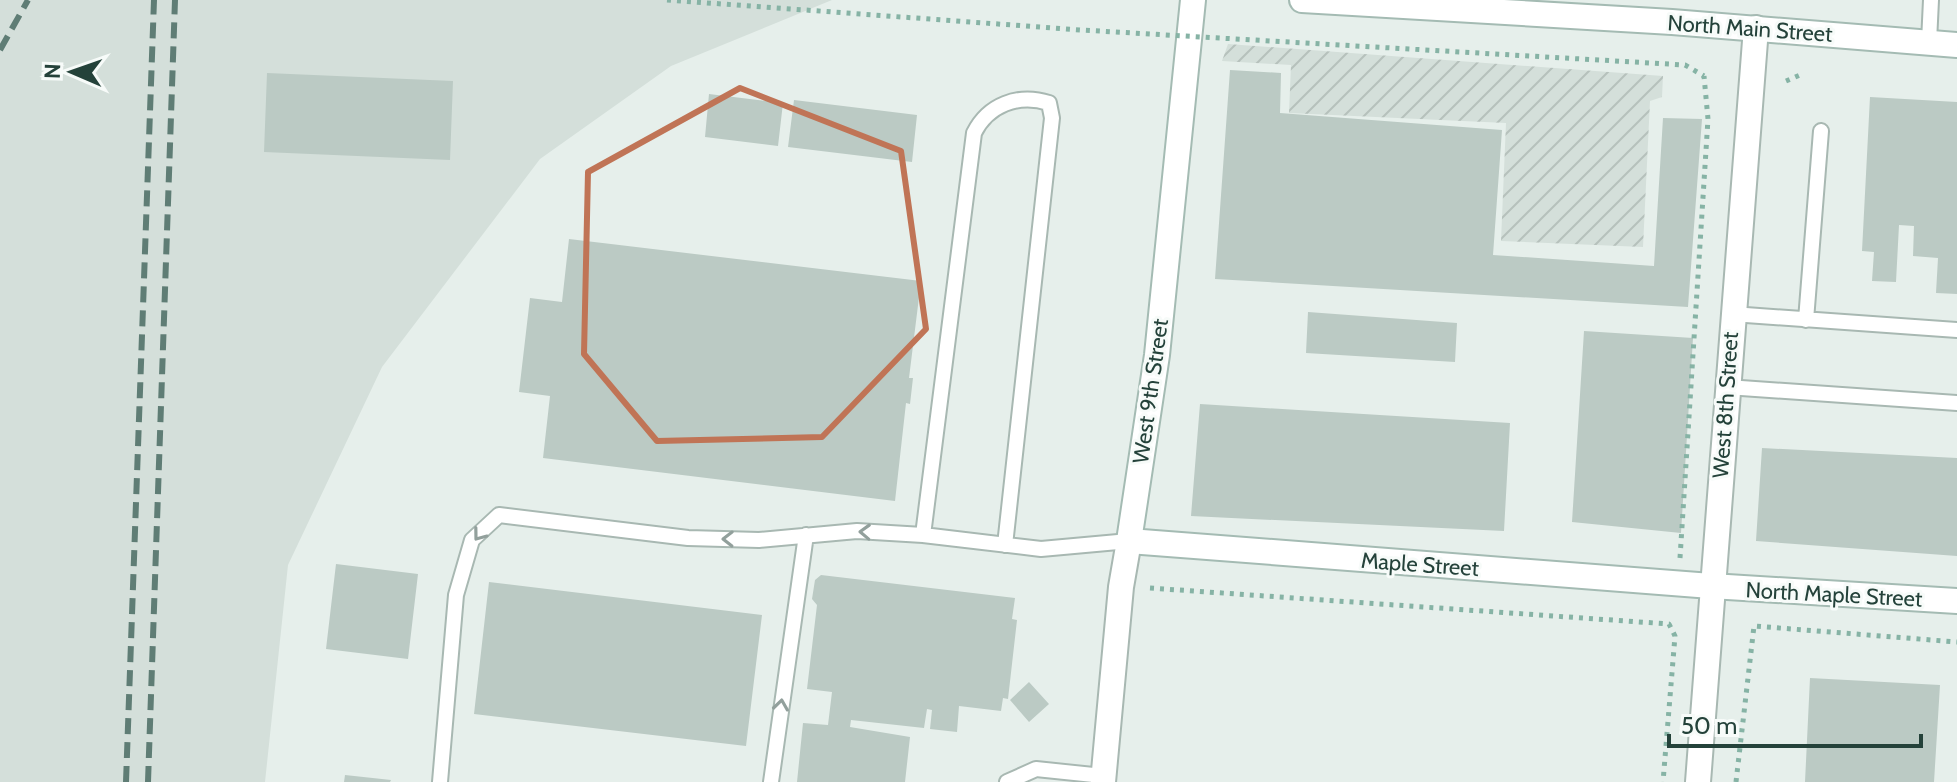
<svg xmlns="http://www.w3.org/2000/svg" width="1957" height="782" font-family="Cabin,sans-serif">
<defs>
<pattern id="industrial-furrows" width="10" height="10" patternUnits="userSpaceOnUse" patternTransform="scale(2)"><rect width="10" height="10" fill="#d4dfda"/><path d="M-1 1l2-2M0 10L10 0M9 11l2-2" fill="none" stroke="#b6c1bc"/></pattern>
</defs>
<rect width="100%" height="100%" fill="#e6efeb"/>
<path fill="#d4dfda" d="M 0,0 L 832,0 L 671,66 L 540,159 L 382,367 L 288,565 L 265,782 L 0,782 Z"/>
<path fill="url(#industrial-furrows)" d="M 1228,44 L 1663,76 L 1662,97 L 1650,101 L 1643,247 L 1501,241 L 1506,123 L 1289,113 L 1291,65 L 1222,61 Z"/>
<path fill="#bbcac4" d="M 1230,70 L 1281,73 L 1280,113 L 1502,130 L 1493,255 L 1654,266 L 1663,118 L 1702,119 L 1688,307 L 1215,279 Z
M 267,73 L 453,81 L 450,160 L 264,152 Z
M 709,94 L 783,103 L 778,146 L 705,137 Z
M 1870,97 L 1957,102 L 1957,294 L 1936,293 L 1938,258 L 1913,256 L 1914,226 L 1899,225 L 1896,282 L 1872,281 L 1874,252 L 1862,251 Z
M 794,100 L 917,115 L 912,162 L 788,147 Z
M 569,239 L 921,281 L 909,378 L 913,378 L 910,404 L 906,403 L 895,501 L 543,458 L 550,396 L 519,392 L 530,298 L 562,302 Z
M 1308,312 L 1457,323 L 1455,362 L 1306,353 Z
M 1584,331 L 1693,338 L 1681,533 L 1572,522 Z
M 1200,404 L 1510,423 L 1504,531 L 1191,516 Z
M 1762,448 L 1957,458 L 1957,556 L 1756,541 Z
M 336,564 L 418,574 L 408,659 L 326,649 Z
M 821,575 L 1015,598 L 1012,619 L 1017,620 L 1008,699 L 1003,698 L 1001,711 L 959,706 L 957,732 L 930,729 L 932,710 L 927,709 L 924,728 L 851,720 L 850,727 L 910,737 L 905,782 L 797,782 L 803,723 L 828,725 L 832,692 L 807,689 L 817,605 L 812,599 L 815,580 Z
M 489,582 L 762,615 L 746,746 L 474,714 Z
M 1810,678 L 1940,685 L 1934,782 L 1805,782 Z
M 1029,682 L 1049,704 L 1029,722 L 1010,700 Z
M 345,775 L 391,780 L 390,782 L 344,782 Z"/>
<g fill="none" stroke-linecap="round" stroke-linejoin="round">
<defs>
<path id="lane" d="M 1929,42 L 1931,0
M 1732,314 L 1957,330
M 1806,320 L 1821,131
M 1727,387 L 1957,403
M 1005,545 L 1052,118 L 1049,103 C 1018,93 988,105 974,133 L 923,535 L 1041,549 L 1129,541
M 440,782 L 456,595 L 472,540 L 499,515 L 688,538 L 759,540 L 857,531 L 923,535
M 771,782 L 806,535
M 1007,782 L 1036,769 L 1103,776"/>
<path id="street" d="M 1103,782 L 1121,587 L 1129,541
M 1698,782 L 1756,28"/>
<path id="secondary" d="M 1193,0 L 1157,355 L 1129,541 L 1711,586 L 1957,601
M 1302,0 L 1672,22 L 1957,45"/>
</defs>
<use href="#lane" stroke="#a8b8b2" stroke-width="18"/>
<use href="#street" stroke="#a8b8b2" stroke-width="28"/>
<use href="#secondary" stroke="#a4bbb3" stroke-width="28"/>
<path stroke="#86b3a5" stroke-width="5" stroke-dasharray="4 6" stroke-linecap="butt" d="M 1786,81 L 1800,75
M 1680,558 L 1708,119 L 1704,76
M 1150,588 L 1669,624 L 1675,636 L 1663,782
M 1736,782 L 1754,626 L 1957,642"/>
<use href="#lane" stroke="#fff" stroke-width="14"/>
<use href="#street" stroke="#fff" stroke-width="24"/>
<use href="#secondary" stroke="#fff" stroke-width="24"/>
<path stroke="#5f7d75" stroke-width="6" stroke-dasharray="16 8" stroke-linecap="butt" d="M 0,50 L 28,0
M 126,782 L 154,0
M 148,782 L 175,0"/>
<path stroke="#86b3a5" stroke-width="5" stroke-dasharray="4 6" stroke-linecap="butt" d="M 667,0 L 1081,30 L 1685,65 L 1704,76"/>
</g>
<defs><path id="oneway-chevron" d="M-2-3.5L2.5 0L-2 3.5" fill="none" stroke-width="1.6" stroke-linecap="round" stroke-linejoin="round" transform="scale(2)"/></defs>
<g stroke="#92a09c">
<use href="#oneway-chevron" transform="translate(865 532) rotate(-178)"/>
<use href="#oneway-chevron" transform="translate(479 535) rotate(127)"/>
<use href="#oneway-chevron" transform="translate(728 539) rotate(-179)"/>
<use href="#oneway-chevron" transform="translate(781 705) rotate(-82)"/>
</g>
<path fill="none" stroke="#c07456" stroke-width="6" stroke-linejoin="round" d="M 740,88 L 901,151 L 926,329 L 822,437 L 657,441 L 584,354 L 588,172 Z"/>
<g text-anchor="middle" stroke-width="6" stroke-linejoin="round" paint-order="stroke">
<g font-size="22" fill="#24423a" stroke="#f7fbf9">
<text transform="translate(1750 28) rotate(4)" y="8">North Main Street</text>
<text transform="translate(1150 391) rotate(-82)" y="8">West 9th Street</text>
<text transform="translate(1725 405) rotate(-86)" y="8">West 8th Street</text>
<text transform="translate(1420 564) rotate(4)" y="8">Maple Street</text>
<text transform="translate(1834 594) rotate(3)" y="8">North Maple Street</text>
</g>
</g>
<g transform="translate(72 72) rotate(272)" stroke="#f7fbf9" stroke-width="6" paint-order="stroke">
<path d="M0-6L14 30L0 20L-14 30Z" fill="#24423a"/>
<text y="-12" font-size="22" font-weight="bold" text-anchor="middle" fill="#24423a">N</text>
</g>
<path d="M1669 734v12h252v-12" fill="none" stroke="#24423a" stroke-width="4"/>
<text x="1681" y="734" font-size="24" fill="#24423a" stroke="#f7fbf9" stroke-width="6" paint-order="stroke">50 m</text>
</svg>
